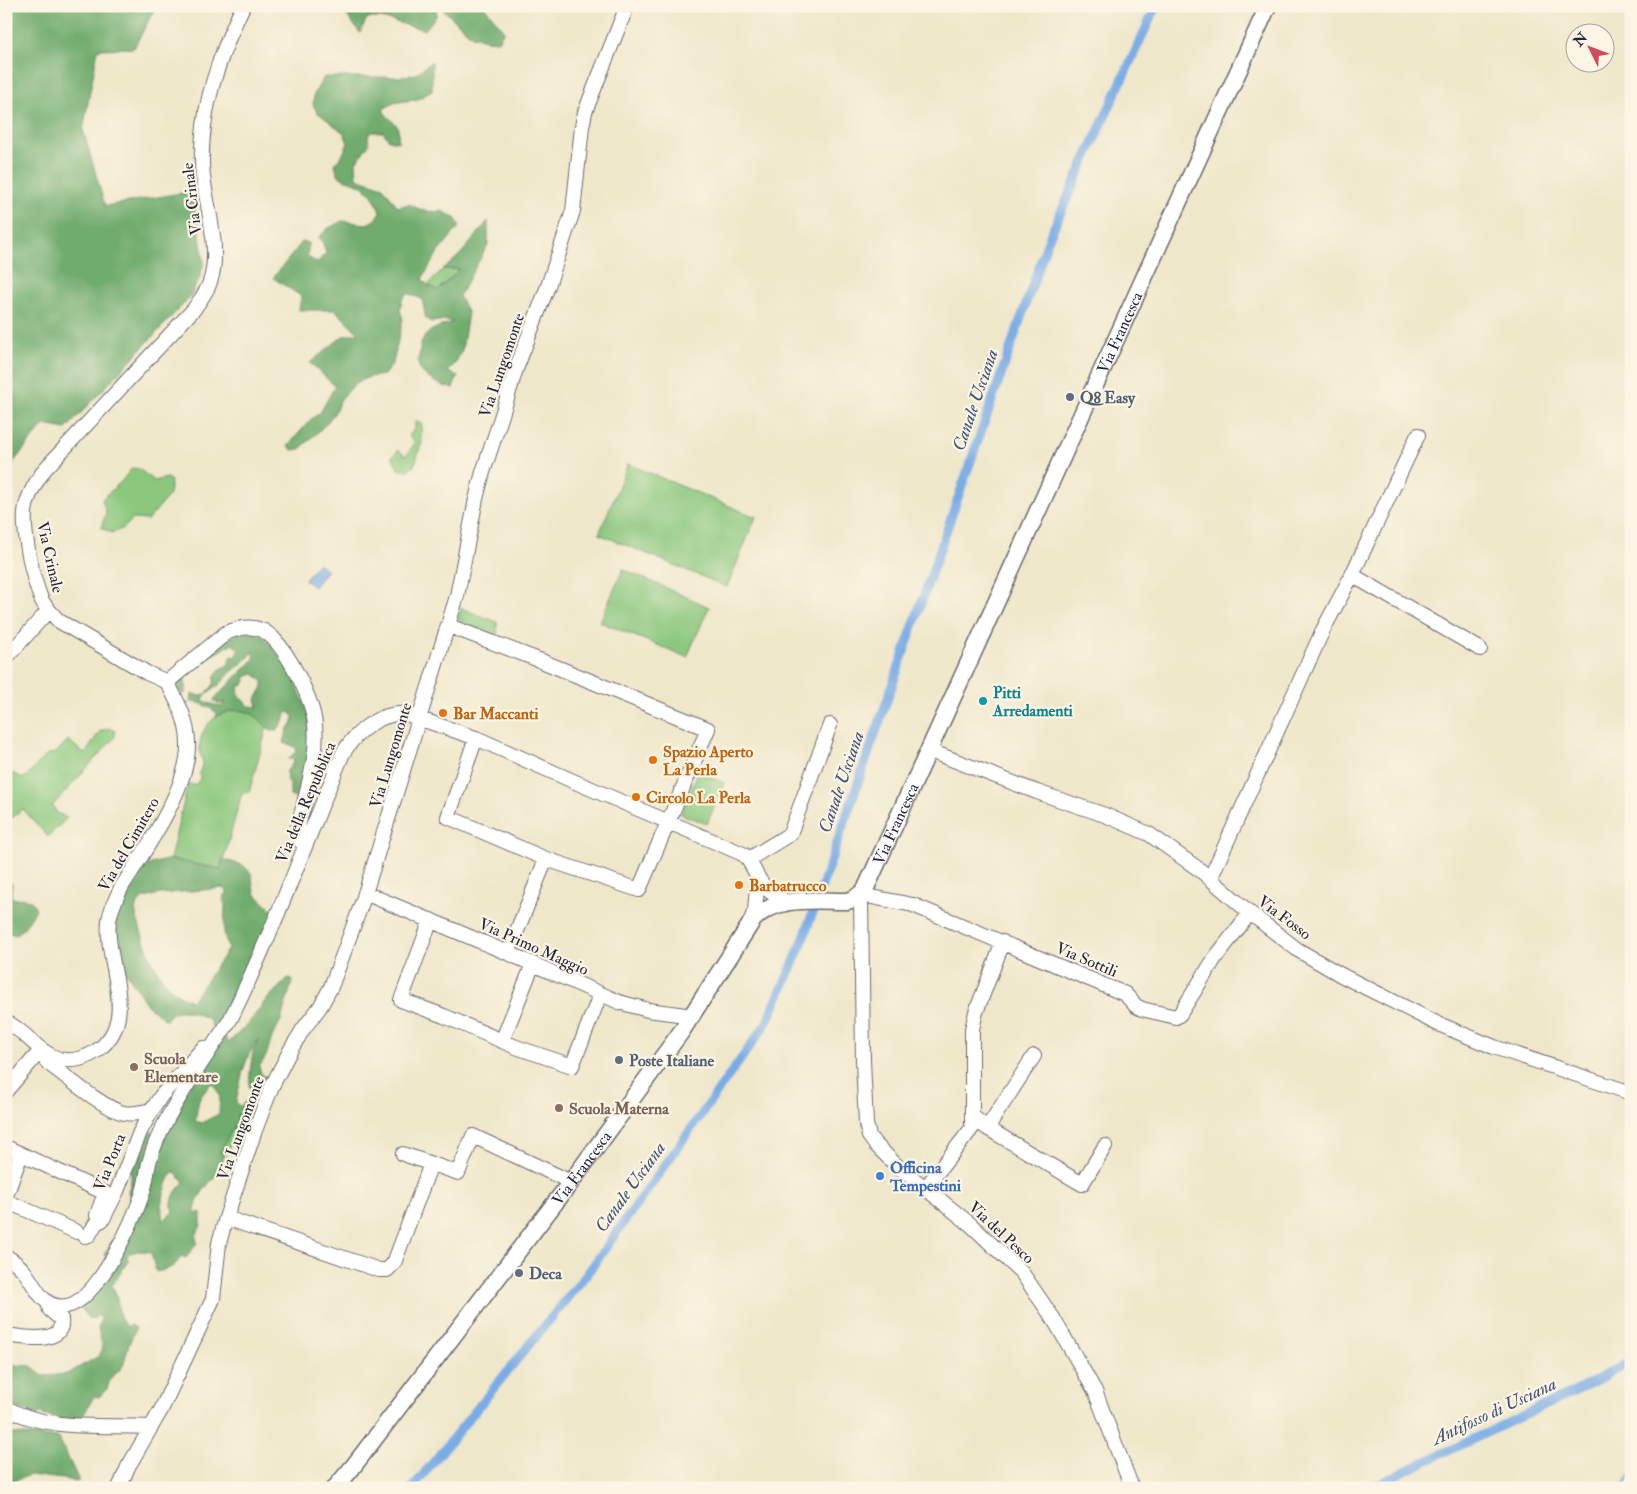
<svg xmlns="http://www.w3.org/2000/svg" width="1637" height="1494" font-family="'IM FELL Double Pica',serif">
<rect width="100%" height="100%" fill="#fcf5e5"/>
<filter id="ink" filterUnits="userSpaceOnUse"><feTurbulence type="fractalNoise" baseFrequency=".02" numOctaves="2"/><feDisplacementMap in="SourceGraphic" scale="10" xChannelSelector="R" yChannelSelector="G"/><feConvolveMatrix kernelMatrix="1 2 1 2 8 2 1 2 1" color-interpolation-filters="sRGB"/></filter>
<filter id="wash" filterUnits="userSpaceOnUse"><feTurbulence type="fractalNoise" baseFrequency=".0096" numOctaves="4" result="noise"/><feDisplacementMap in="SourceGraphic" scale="20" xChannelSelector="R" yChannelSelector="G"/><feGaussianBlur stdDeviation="1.12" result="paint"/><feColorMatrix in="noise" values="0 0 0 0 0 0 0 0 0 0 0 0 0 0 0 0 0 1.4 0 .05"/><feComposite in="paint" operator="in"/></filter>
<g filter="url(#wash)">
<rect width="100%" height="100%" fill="#efe7c9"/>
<path fill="#8bc87e" stroke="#56755c" d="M 443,269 L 461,269 L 438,290 L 428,285 Z
M 418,421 L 422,425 L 421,437 L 422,442 L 414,466 L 407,471 L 398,469 L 392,456 L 398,450 L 406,456 L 415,443 L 409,436 L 415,428 L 415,422 Z
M 628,464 L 756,517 L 727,587 L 599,534 Z
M 132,468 L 139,469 L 154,481 L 167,478 L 171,481 L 169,495 L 148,520 L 133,519 L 124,528 L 112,533 L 101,528 L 106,513 L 102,499 L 121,482 Z
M 623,569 L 709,607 L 687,657 L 600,622 Z
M 461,608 L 497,622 L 497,637 L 462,624 L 458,618 Z
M 232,710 C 249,710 256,715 267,727 L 249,793 L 242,792 L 221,869 L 170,859 L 188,784 L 195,785 L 201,778 L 199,774 L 203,762 C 195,746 202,726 217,716 C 221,713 227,712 232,710 Z
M 110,728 L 115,731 L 115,737 L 53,805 L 56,812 L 67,818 L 48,837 L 23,809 L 6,823 L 6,772 L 8,771 L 22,778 L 27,777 L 41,760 L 48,754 L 56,753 L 68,740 L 85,754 L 100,731 Z
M 698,772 L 724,783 L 707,824 L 681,814 Z
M 253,1094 L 257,1097 L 249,1109 L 256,1118 L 245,1148 L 236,1138 L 233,1141 L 223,1158 L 221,1151 L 230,1133 L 241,1117 L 235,1117 L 244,1110 L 241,1106 Z"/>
<path fill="#70ac6d" stroke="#496754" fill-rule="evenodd" d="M 6,6 L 156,6 L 134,48 L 98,49 L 83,130 L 105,206 L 193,191 L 204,263 L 200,277 L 190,297 L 66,429 L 44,425 L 6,471 Z
M 336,6 L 437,6 L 436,16 L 425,30 L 381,18 L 367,18 L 360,33 L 345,13 Z
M 439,6 L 484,6 L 504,31 L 498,41 L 486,40 L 472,36 Z
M 432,61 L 432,91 L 418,99 L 394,103 L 383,109 C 387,120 397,121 398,129 C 399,133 398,138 398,142 L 389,140 L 383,132 L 372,132 L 368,136 L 369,144 L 356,162 L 357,178 L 383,187 L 398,207 L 409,204 C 420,210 429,213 442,211 L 455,218 L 460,226 L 438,252 L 422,279 L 428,285 L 438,290 L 460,269 L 443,269 C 461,257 474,238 488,221 L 488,245 L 459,296 L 468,313 L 462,350 L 455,364 L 447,372 L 458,376 L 453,388 C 441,387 419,376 418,362 C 418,358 420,354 420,350 C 421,347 421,342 423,339 C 429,328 443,326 453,322 L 446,320 L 432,322 L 426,319 L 422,299 L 407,293 L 402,300 L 400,310 L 403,319 L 393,363 L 384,375 L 369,377 L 356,383 L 341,399 L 334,414 L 323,427 L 300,449 L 292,450 L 288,446 L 311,419 L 320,413 L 335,386 L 310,363 L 343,336 L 358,333 L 335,310 L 299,310 L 301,296 L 273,278 L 303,241 L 309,244 L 307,256 L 317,263 L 326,253 L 323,243 L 318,238 L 327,229 L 342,221 L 367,224 L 376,219 L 380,213 C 377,201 371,191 360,185 C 347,178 338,183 335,164 L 343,154 L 348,143 L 344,133 L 317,112 L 313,105 L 314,94 L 324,77 L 398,77 L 416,74 Z
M 254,631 L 266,639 L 291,672 L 309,714 L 311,741 L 303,788 L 295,798 L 290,796 L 290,781 L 287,781 L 286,772 L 295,760 L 288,759 L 297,750 L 293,746 L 284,743 L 288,728 L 292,725 L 294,717 L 290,712 L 286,713 L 284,721 L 277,730 L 271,730 C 266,727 263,723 259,719 C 247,707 229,709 216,717 L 217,713 C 209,707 199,701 190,702 L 192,694 L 200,696 L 206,694 L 214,684 L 215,675 L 219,670 L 229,664 L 229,660 L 231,656 L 235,657 L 239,649 L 232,644 C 216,652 197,664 185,678 L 185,694 L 180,692 L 175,685 L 178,680 L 226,638 ZM 254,651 L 254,659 L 215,698 L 214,701 L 220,704 L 225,702 L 221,707 L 206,702 L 203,699 L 206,694 L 218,686 L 231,672 L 244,662 ZM 254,674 L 263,681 L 263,687 L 256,699 L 258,707 L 249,706 L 239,696 L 238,686 L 242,686 L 246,681 L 245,677 Z
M 170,859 L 220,869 L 223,859 L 244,866 L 252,874 L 253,887 L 256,895 L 273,911 L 226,1015 L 218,1026 L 214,1028 L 211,1025 L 210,1020 C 201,1015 184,1008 175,1012 C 171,1013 169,1017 166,1020 L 147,1005 L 119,961 L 113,943 L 115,909 L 140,867 ZM 224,888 L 227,891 L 223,900 L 225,904 L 224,932 L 228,949 L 192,1001 C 157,990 144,943 135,910 L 141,899 L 160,894 Z
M 6,880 L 12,884 L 11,896 L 15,899 C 26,897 32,898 36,909 L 24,928 L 16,935 L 6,932 Z
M 288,978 L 293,979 L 281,1020 L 272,1037 L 266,1056 L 259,1067 L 261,1073 L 267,1079 L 263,1083 L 253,1091 L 249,1087 L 250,1071 L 253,1051 L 260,1038 C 244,1055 241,1080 236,1102 L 244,1111 L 236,1116 L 241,1116 L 230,1133 L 221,1151 L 223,1158 L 222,1169 C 210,1182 195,1196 195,1214 L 201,1212 L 201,1225 L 196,1236 L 197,1243 L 186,1258 L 181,1256 C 176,1267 167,1270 156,1272 L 151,1252 L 138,1251 L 127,1254 L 128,1261 L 112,1286 C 114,1290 117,1294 117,1298 C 119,1308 118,1318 126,1326 L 132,1325 L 136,1328 L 129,1344 L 123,1366 L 110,1380 L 107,1389 L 99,1397 L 94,1396 L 82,1418 L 74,1422 L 21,1410 L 6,1401 L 6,1355 L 9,1361 L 16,1365 L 31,1366 L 45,1376 L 67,1374 L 99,1356 L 103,1349 L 98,1328 L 101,1319 L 98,1315 L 95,1318 L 88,1319 L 79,1304 L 113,1262 L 104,1255 L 123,1221 L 131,1200 L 128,1192 L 131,1181 L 131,1169 L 147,1128 L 155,1135 L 225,1037 L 228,1043 L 248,1024 L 266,1000 ZM 212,1082 L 220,1096 L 219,1114 L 201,1123 L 195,1121 L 199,1099 ZM 173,1171 L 184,1182 C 176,1190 169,1200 173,1212 L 163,1221 C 159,1206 166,1184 173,1171 Z
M 6,1412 L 53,1429 L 54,1432 L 6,1422 Z
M 6,1433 L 59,1438 L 79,1481 L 30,1475 L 6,1484 Z"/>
<path fill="#79ace6" stroke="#4e6790" d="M 318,563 L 327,570 L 314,587 L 305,580 Z"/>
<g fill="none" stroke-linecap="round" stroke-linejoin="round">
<path stroke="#79ace6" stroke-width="2.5" d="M 1622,1488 L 1631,1475"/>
<path stroke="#79ace6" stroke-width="9" d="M 412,1488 L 587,1274 L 766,1024 L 802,943 L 1049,238 L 1156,6
M 1369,1488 L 1580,1389 L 1631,1361"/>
</g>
</g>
<g filter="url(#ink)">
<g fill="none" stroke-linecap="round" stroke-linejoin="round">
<defs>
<path id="minor" d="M 1352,575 L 1480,649
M 449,626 L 539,660 L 708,729 L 639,890 L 546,859 L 448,817 L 476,738
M 6,658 L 48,611
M 167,682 L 147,673 L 59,621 C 53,615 47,609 42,601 C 33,581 21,527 26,506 C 29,493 37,480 45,469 L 194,309 C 200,300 207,292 210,282 C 221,251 207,208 203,176 C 201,160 202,142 204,126 C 209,84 225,44 243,6
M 167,682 L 226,633 C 243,626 258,624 272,637 C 290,655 313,700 315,725 C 318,752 310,778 304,804 C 302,813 297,824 298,833 C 298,839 301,842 305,846
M 930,751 L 1037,792 L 1105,815 L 1149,834 L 1200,870 L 1250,913 L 1298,950 L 1341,975 L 1436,1023 L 1494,1047 L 1631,1093
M 749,859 L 790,834 L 830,725
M 1210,879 L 1323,630 L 1352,575 L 1418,435
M 365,893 L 508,953 L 619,1002 L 648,1010 L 693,1016
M 431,920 L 401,1000 L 444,1016 L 516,1047 L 572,1066 L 600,995
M 749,925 L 755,910 L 758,877
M 508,953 L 546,859
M 6,1022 C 26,1031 37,1052 59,1059 C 72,1062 84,1059 95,1052 C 142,1021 104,963 109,920 C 111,908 116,898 121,888 C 145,850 187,791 188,747 C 189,723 178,702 167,682
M 502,1041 L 533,964
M 42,1055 L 48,1063 C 66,1076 104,1109 124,1113 C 133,1115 143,1112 152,1110
M 6,1091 L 41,1050
M 972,1116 L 987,1128 L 1082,1184 L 1105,1146
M 987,1128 L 1034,1056
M 6,1147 L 105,1193 L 97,1215
M 403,1154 L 458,1173 L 473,1136 L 571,1182
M 926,1187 L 972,1128 L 972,1029 L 976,1012 L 1003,942
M 6,1196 L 21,1154
M 6,1201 L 77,1232
M 226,1218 L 379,1270 L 387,1270 L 394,1263 L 431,1164
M 85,1236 L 89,1235 L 96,1223 L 102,1220 L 104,1217 L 117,1191 L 140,1132 L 152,1110 L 161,1096 L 203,1048
M 6,1256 C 12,1260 19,1265 24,1271 C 36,1286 42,1310 67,1306 C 98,1300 134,1220 143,1192 C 146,1183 147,1172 149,1163 C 153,1148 159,1134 166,1121 C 179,1096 195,1073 210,1050 C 217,1039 225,1029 231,1018 C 273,932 306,842 343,753 C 356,732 379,712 406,714 L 476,738 L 573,781 L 743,854 C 752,862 754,872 761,882 C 766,890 778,898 787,902
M 6,1335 C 22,1337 65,1346 61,1319 L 50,1310 L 48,1303
M 6,1408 C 51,1432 102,1424 151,1427
M 119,1488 L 128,1467 L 161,1410 L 213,1299 L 219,1243 L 226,1218 L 254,1133 L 272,1086 L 291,1049 L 304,1028 L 320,1007 L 331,987 L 363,900 L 457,596 L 476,499 L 483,472 L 501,418 L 516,369 L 548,286 L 573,211 L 582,127 L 585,112 L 627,6
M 1132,1488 L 1095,1391 L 1053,1318 L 1022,1273 L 970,1224 L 895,1164 L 875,1144 L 869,1136 L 866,1124 L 863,1060 L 861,895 L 913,905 L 1125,994 L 1136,1006 L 1142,1009 L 1176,1017 L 1180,1014 L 1215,958 L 1250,913"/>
<g id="major">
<path id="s1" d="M 335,1488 L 352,1468 L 571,1182 L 681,1032 L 753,920 C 776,895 816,901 847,901 L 854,899 L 865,890 L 1268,6"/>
</g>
</defs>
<use href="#minor" stroke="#6a676d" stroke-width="16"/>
<use href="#major" stroke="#6a676d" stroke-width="19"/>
<use href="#minor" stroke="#fff" stroke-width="14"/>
<use href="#major" stroke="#fff" stroke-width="16"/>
</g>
</g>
<g fill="#5c6f8a" stroke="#fcf5e5" stroke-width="2">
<circle cx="1070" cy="397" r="5"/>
<circle cx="619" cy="1060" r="5"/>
<circle cx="519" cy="1273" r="5"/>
</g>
<circle fill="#0f9aa8" stroke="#fcf5e5" stroke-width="2" cx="983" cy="701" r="5"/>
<g fill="#e8710a" stroke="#fcf5e5" stroke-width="2">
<circle cx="443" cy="713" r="5"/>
<circle cx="653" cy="760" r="5"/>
<circle cx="636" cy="797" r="5"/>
<circle cx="739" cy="885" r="5"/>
</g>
<g fill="#8d6e63" stroke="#fcf5e5" stroke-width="2">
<circle cx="134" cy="1067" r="5"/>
<circle cx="559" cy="1108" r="5"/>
</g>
<circle fill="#3f7fe0" stroke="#fcf5e5" stroke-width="2" cx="880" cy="1176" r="5"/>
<g text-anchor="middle" stroke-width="4.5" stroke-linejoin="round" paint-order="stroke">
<g font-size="16" fill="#22223b" stroke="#fcf5e5">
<text transform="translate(191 199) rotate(-97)" y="6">Via Crinale</text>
<text dy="6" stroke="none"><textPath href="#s1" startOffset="1439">Via Francesca</textPath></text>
<text transform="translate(501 365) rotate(-71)" y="6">Via Lungomonte</text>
<text transform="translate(51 557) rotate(77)" y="6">Via Crinale</text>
<text transform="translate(390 755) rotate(-73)" y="6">Via Lungomonte</text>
<text transform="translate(305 802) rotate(-67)" y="6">Via della Repubblica</text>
<text dy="6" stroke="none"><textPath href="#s1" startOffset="899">Via Francesca</textPath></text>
<text transform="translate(128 844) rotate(-60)" y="6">Via del Cimitero</text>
<text transform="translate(1285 917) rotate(37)" y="6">Via Fosso</text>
<text transform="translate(534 946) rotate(24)" y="6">Via Primo Maggio</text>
<text transform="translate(1087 959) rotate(23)" y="6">Via Sottili</text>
<text transform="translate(240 1128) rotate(-70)" y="6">Via Lungomonte</text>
<text transform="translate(109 1162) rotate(-68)" y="6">Via Porta</text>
<text dy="6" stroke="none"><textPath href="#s1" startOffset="404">Via Francesca</textPath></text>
<text transform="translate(1002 1232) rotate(43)" y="6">Via del Pesco</text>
</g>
<g font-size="16" font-weight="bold" fill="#4e5e75" stroke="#fcf5e5" text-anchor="start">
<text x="1080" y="403">Q8 Easy</text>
<text x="629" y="1066">Poste Italiane</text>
<text x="529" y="1279">Deca</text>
</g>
<g font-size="16" font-weight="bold" fill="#0d838f" stroke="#fcf5e5" text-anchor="start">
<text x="993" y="698">Pitti<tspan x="993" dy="18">Arredamenti</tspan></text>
</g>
<g font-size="16" font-weight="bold" fill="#c56008" stroke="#fcf5e5" text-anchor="start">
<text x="453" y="719">Bar Maccanti</text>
<text x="663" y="757">Spazio Aperto<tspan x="663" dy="18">La Perla</tspan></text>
<text x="646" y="803">Circolo La Perla</text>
<text x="749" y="891">Barbatrucco</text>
</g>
<g font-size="16" font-weight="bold" fill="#785e54" stroke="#fcf5e5" text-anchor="start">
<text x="144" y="1064">Scuola<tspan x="144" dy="18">Elementare</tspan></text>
<text x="569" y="1114">Scuola Materna</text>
</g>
<g font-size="16" font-weight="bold" fill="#366cbe" stroke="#fcf5e5" text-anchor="start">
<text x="890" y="1173">Officina<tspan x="890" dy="18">Tempestini</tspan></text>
</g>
<g font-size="18" font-style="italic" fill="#405277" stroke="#fcf5e5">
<text transform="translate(975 400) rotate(-71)" y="6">Canale Usciana</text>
<text transform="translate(841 782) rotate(-71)" y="6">Canale Usciana</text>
<text transform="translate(630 1187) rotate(-54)" y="6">Canale Usciana</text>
<text transform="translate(1494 1411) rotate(-25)" y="6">Antifosso di Usciana</text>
</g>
</g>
<rect width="1637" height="1494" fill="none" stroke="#fcf5e5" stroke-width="25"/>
<g transform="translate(1590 48) rotate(312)"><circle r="24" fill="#fcf5e5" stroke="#a5a1a1"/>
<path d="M0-4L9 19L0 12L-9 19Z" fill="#d1495b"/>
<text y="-8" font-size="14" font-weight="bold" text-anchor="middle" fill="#22223b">N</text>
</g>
</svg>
